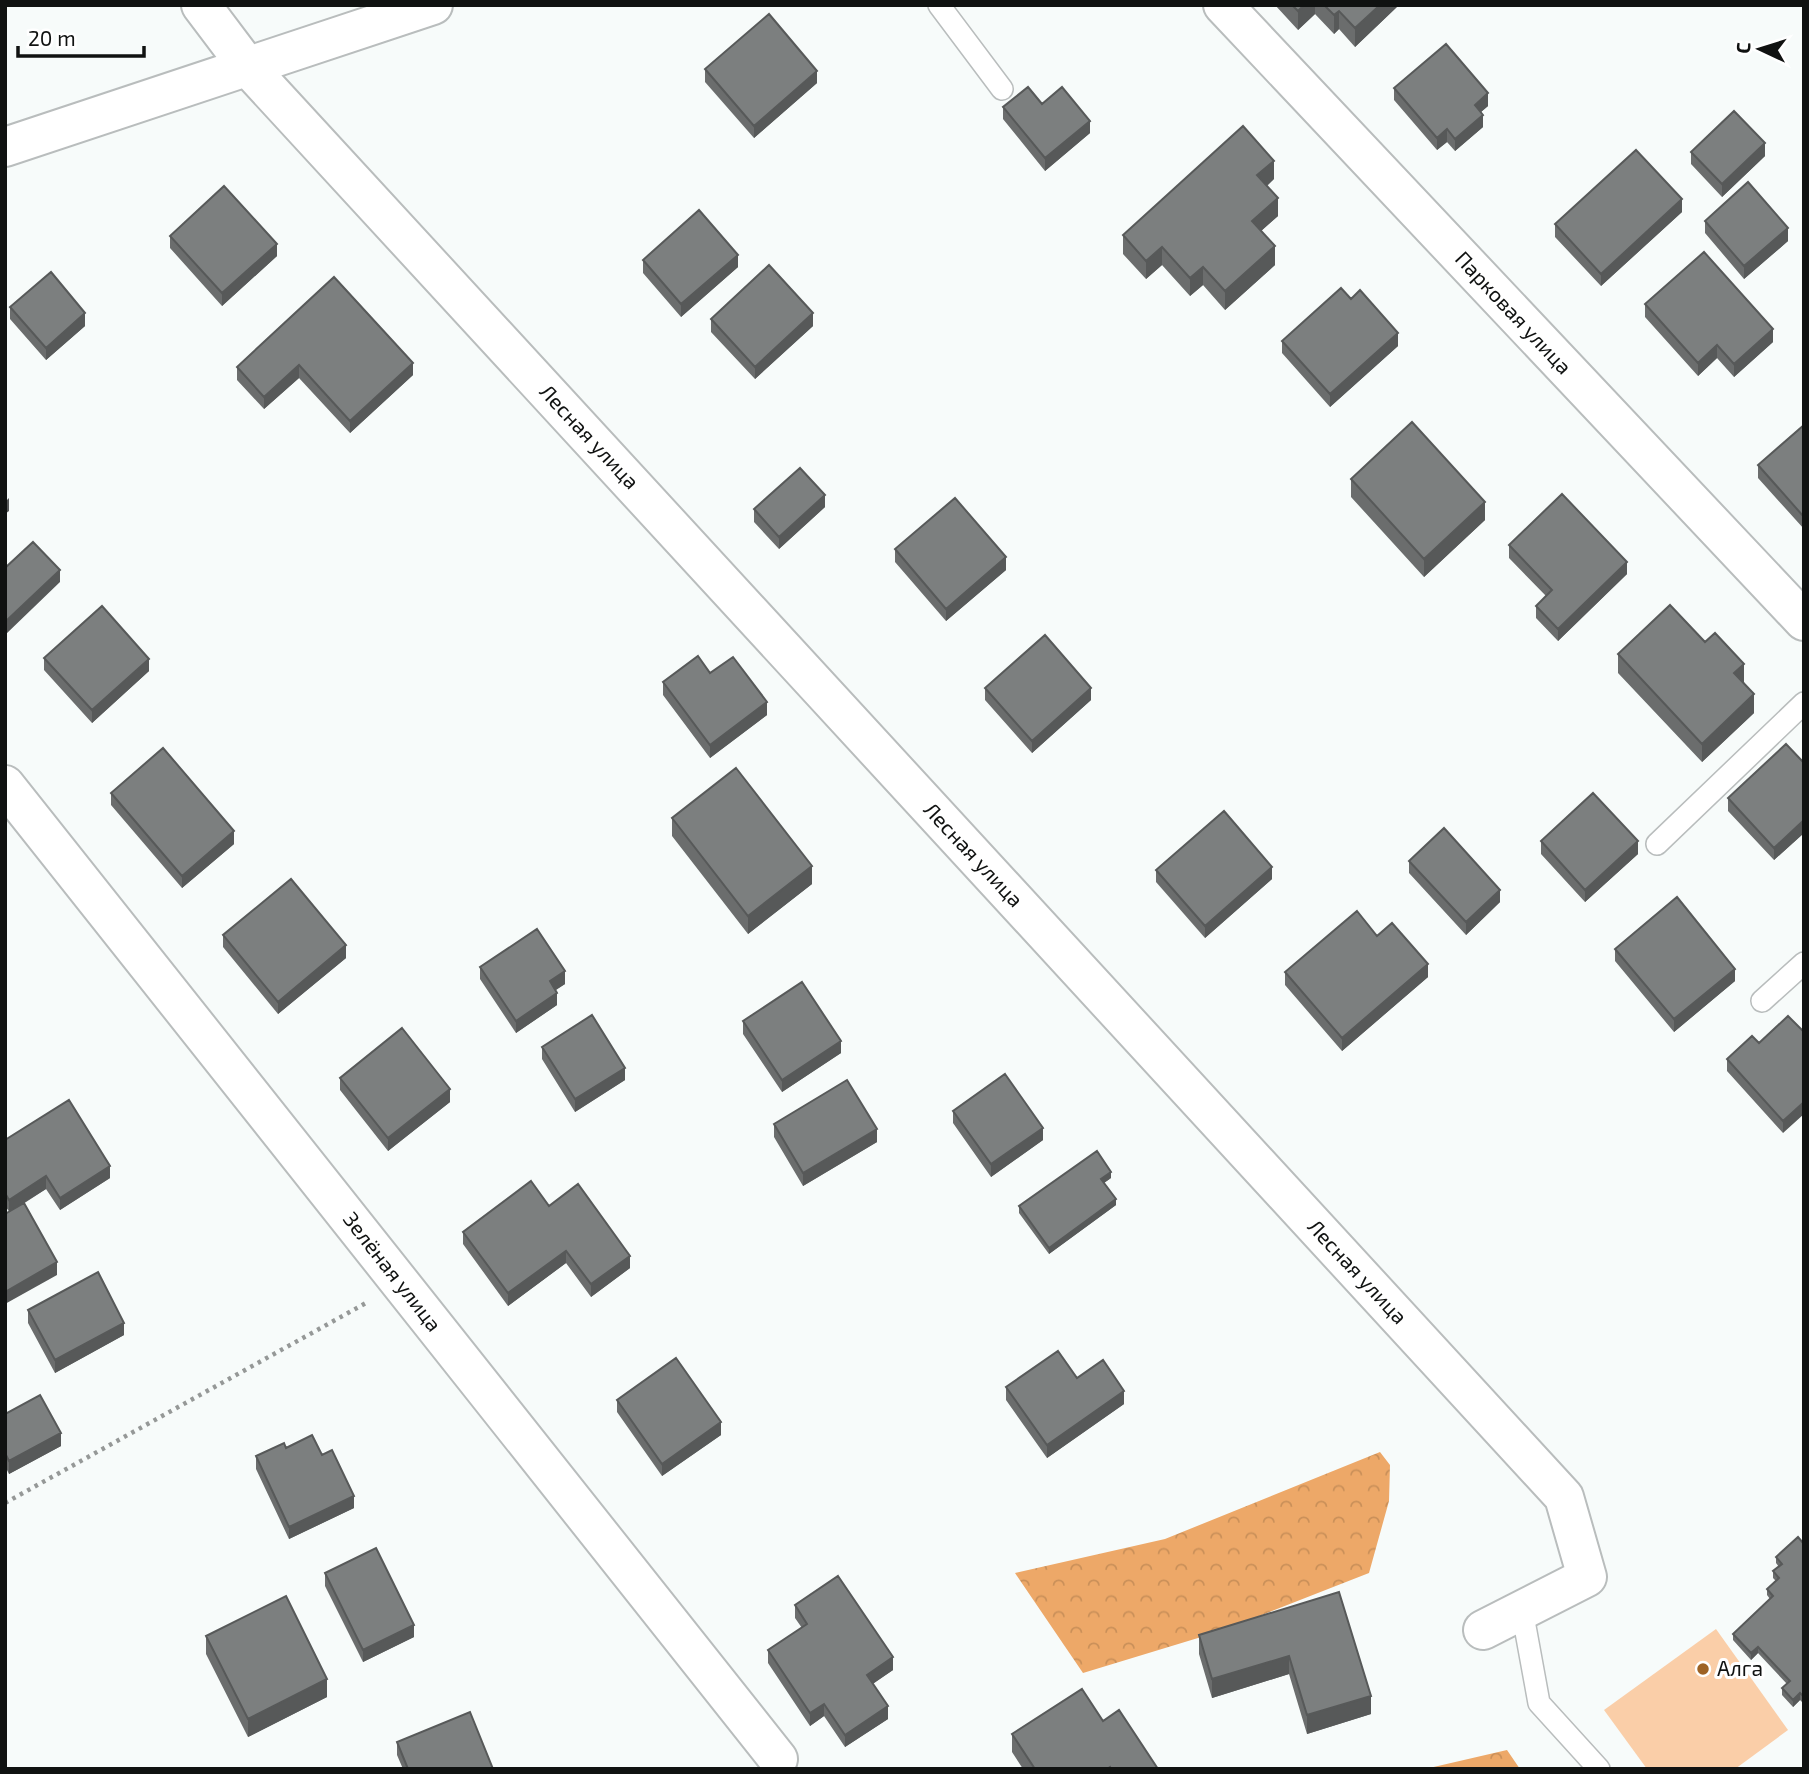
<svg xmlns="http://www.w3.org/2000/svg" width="1809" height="1774" font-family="'Exo 2',sans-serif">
<defs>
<pattern id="forest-crowns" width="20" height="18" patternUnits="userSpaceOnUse" patternTransform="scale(1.75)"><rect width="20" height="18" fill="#eda868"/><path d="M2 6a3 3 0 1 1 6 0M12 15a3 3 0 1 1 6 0" fill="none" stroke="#ca9059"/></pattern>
</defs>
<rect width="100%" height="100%" fill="#f7fbfa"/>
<path fill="url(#forest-crowns)" d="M 1380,1452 L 1390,1465 L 1389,1501 L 1369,1573 L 1221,1631 L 1083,1673 L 1015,1573 L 1165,1539 Z
M 1507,1750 L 1520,1769 L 1425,1769 Z"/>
<path fill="#facea8" d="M 1716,1629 L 1788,1730 L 1735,1769 L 1647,1769 L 1604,1710 Z"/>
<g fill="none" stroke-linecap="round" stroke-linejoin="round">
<defs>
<path id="lane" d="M 939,5 L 1002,89
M 1657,844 L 1804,703
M 1762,1001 L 1804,963
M 1522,1610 L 1539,1703 L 1599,1769"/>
<path id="street" d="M 201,5 L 247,66 L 1564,1497 L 1587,1577 L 1483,1630
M 1223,5 L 1804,621
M 5,147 L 433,5
M 5,785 L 778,1759"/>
</defs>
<use href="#lane" stroke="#b9bdbd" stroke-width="24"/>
<use href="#street" stroke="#b9bdbd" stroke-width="42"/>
<path stroke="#959897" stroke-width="4.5" stroke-dasharray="3.5 5" stroke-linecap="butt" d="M 5,1503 L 366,1303"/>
<use href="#lane" stroke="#fff" stroke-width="21"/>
<use href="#street" stroke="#fff" stroke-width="38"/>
</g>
<path fill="#6b6d6d" d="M 1275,5 L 1399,5 L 1355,47 L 1339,29 L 1334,34 L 1315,14 L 1298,30 Z
M 705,69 L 817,83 L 754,138 L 705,82 Z
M 1394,88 L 1488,106 L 1481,112 L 1483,127 L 1455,151 L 1447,142 L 1437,150 L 1394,100 Z
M 1042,104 L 1090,133 L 1045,171 L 1003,119 L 1003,107 Z
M 1691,152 L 1765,156 L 1722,197 L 1691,164 Z
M 1274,179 L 1267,186 L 1278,216 L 1261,231 L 1275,265 L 1225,310 L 1203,285 L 1190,296 L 1162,265 L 1146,279 L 1123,254 L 1123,235 Z
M 1682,212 L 1601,286 L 1555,237 L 1555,224 Z
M 1705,221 L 1788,241 L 1744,279 L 1705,233 Z
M 170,236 L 277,256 L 222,306 L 170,248 Z
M 643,260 L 738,267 L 681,317 L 643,273 Z
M 334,277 L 413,375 L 350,433 L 299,378 L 264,409 L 237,380 L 237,367 Z
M 1645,304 L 1773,342 L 1734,377 L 1717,358 L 1698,376 L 1645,317 Z
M 10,307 L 85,326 L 46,360 L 10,319 Z
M 711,319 L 813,326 L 755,379 L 711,332 Z
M 1282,341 L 1398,346 L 1330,407 L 1282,353 Z
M 1804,425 L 1804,529 L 1758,478 L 1758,465 Z
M 1351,479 L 1485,520 L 1424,577 L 1351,497 Z
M 825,507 L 779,549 L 754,522 L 754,509 Z
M 1509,545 L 1627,574 L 1558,641 L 1536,618 L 1536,606 L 1546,596 L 1509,558 Z
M 895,549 L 1006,570 L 946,621 L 895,562 Z
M 1618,654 L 1744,682 L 1754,713 L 1702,762 L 1618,673 Z
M 44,658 L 149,671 L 92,723 L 44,670 Z
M 710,673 L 767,715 L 710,758 L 663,695 L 663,682 Z
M 985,688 L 1091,700 L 1032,753 L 985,700 Z
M 1804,763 L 1804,833 L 1774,860 L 1728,811 L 1728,798 Z
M 111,793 L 234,844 L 182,888 L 111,805 Z
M 672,818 L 812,884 L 748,934 L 672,836 Z
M 1541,841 L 1638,854 L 1585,902 L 1541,854 Z
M 1409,861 L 1500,902 L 1466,935 L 1409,873 Z
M 1156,870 L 1272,879 L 1205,938 L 1156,882 Z
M 223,935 L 346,958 L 278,1014 L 223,947 Z
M 1377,936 L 1428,977 L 1342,1051 L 1285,985 L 1285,972 Z
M 1615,949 L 1735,981 L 1674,1032 L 1615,961 Z
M 480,967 L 565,984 L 555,990 L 557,1005 L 516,1033 L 480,979 Z
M 1788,1016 L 1783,1133 L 1727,1071 L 1727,1059 L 1759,1043 Z
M 743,1021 L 841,1053 L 782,1092 L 743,1034 Z
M 542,1047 L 625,1080 L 575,1112 L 542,1059 Z
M 340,1078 L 450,1102 L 388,1151 L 340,1090 Z
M 953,1111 L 1043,1140 L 991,1177 L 953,1123 Z
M 774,1124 L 877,1142 L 803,1186 L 774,1137 Z
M 5,1140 L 110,1178 L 60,1210 L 46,1189 L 23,1204 L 57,1275 L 5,1206 Z
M 1111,1178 L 1104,1183 L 1116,1205 L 1049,1254 L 1019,1213 L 1019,1206 Z
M 549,1206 L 630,1268 L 591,1297 L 566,1263 L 508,1306 L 463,1244 L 463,1232 Z
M 28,1310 L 124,1335 L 55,1373 L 28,1323 Z
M 1077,1378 L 1124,1404 L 1047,1458 L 1006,1400 L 1006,1387 Z
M 617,1400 L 721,1435 L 662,1476 L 617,1412 Z
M 5,1414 L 61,1446 L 9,1474 L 5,1466 Z
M 286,1448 L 322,1455 L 354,1508 L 289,1539 L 256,1469 L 256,1456 Z
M 1804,1544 L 1804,1704 L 1800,1700 L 1793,1707 L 1782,1695 L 1782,1688 L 1787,1684 L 1758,1653 L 1751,1660 L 1733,1640 L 1733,1634 L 1770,1599 L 1767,1595 L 1767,1589 L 1776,1581 L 1773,1578 L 1773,1571 L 1779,1567 L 1776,1563 L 1776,1557 Z
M 325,1573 L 414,1637 L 363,1662 L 325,1586 Z
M 1339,1592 L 1371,1714 L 1307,1734 L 1289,1674 L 1212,1698 L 1199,1654 L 1199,1635 Z
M 795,1605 L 893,1670 L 872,1684 L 888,1719 L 845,1747 L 824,1716 L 810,1726 L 768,1663 L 768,1650 L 802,1628 L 795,1618 Z
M 206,1636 L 327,1697 L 248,1737 L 206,1654 Z
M 1103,1721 L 1158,1769 L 1023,1769 L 1012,1752 L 1012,1734 Z
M 397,1742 L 493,1769 L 403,1769 L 397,1755 Z"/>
<path fill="#575959" d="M 1304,5 L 1315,5 L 1315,14 L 1298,30 L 1298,11 Z
M 1380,5 L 1399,5 L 1355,47 L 1355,28 Z
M 1339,11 L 1339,29 L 1334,34 L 1334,15 Z
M 817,71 L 817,83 L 754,138 L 754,126 Z
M 1488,93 L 1488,106 L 1475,117 L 1475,105 Z
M 1483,115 L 1483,127 L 1455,151 L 1455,139 Z
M 1090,121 L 1090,133 L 1045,171 L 1045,158 Z
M 1447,129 L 1447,142 L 1437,150 L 1437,138 Z
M 1765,143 L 1765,156 L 1722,197 L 1722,184 Z
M 1274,161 L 1274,179 L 1257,194 L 1257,175 Z
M 1278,198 L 1278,216 L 1252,239 L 1252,221 Z
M 1682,199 L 1682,212 L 1601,286 L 1601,274 Z
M 1788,228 L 1788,241 L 1744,279 L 1744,266 Z
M 277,244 L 277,256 L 222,306 L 222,293 Z
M 1275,246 L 1275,265 L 1225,310 L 1225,291 Z
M 1162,247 L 1162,265 L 1146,279 L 1146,261 Z
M 738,255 L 738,267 L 681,317 L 681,304 Z
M 1203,267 L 1203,285 L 1190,296 L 1190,278 Z
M 85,313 L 85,326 L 46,360 L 46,348 Z
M 813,313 L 813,326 L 755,379 L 755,367 Z
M 1773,329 L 1773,342 L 1734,377 L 1734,364 Z
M 1398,333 L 1398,346 L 1330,407 L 1330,394 Z
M 1717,345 L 1717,358 L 1698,376 L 1698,363 Z
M 413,363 L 413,375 L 350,433 L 350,421 Z
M 299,365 L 299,378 L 264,409 L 264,397 Z
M 825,495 L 825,507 L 779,549 L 779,537 Z
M 9,498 L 9,511 L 5,514 L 5,502 Z
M 1485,502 L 1485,520 L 1424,577 L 1424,559 Z
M 1006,557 L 1006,570 L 946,621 L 946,609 Z
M 1627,562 L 1627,574 L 1558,641 L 1558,629 Z
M 60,570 L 60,582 L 5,635 L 5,622 Z
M 149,659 L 149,671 L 92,723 L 92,710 Z
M 1744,664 L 1744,682 L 1734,692 L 1734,673 Z
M 1091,688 L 1091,700 L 1032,753 L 1032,741 Z
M 1754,694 L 1754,713 L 1702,762 L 1702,744 Z
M 767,702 L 767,715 L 710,758 L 710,745 Z
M 1804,820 L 1804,833 L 1774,860 L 1774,848 Z
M 234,831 L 234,844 L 182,888 L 182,876 Z
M 1638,841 L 1638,854 L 1585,902 L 1585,890 Z
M 812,866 L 812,884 L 748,934 L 748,916 Z
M 1272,867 L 1272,879 L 1205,938 L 1205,926 Z
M 1500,890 L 1500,902 L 1466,935 L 1466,922 Z
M 346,945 L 346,958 L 278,1014 L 278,1002 Z
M 1428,964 L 1428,977 L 1342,1051 L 1342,1038 Z
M 1735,969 L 1735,981 L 1674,1032 L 1674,1019 Z
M 565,971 L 565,984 L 550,994 L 550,981 Z
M 557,993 L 557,1005 L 516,1033 L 516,1021 Z
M 841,1041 L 841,1053 L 782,1092 L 782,1080 Z
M 625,1068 L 625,1080 L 575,1112 L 575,1099 Z
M 450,1089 L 450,1102 L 388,1151 L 388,1138 Z
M 1804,1102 L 1804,1114 L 1783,1133 L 1783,1121 Z
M 1043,1128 L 1043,1140 L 991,1177 L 991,1164 Z
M 877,1129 L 877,1142 L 803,1186 L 803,1173 Z
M 110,1166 L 110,1178 L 60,1210 L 60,1198 Z
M 1111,1172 L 1111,1178 L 1101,1185 L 1101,1179 Z
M 46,1176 L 46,1189 L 9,1212 L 9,1200 Z
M 1116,1199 L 1116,1205 L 1049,1254 L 1049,1248 Z
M 566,1251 L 566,1263 L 508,1306 L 508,1293 Z
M 630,1256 L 630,1268 L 591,1297 L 591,1284 Z
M 57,1262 L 57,1275 L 5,1304 L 5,1292 Z
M 124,1323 L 124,1335 L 55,1373 L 55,1360 Z
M 1124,1391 L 1124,1404 L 1047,1458 L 1047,1445 Z
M 721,1422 L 721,1435 L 662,1476 L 662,1464 Z
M 61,1433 L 61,1446 L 9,1474 L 9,1461 Z
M 354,1496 L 354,1508 L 289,1539 L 289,1527 Z
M 414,1625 L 414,1637 L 363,1662 L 363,1650 Z
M 1758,1647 L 1758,1653 L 1751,1660 L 1751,1653 Z
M 1289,1656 L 1289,1674 L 1212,1698 L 1212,1679 Z
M 893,1657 L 893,1670 L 867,1688 L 867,1675 Z
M 327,1679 L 327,1697 L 248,1737 L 248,1719 Z
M 1800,1693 L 1800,1700 L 1793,1707 L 1793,1700 Z
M 1371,1696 L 1371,1714 L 1307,1734 L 1307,1715 Z
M 824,1704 L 824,1716 L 810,1726 L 810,1713 Z
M 888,1706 L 888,1719 L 845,1747 L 845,1735 Z"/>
<path fill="#7c7f7f" stroke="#575959" stroke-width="2" d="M 1292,5 L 1304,5 L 1298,11 Z
M 1324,5 L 1380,5 L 1355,28 L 1339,11 L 1334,15 Z
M 769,14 L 817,71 L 754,126 L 705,69 Z
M 1446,44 L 1488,93 L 1475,105 L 1483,115 L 1455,139 L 1447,129 L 1437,138 L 1394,88 Z
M 1028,87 L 1042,104 L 1062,87 L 1090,121 L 1045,158 L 1003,107 Z
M 1734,111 L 1765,143 L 1722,184 L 1691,152 Z
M 1243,126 L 1274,161 L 1257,175 L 1278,198 L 1252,221 L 1275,246 L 1225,291 L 1203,267 L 1190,278 L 1162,247 L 1146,261 L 1123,235 Z
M 1636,150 L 1682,199 L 1601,274 L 1555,224 Z
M 1748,182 L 1788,228 L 1744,266 L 1705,221 Z
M 224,186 L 277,244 L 222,293 L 170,236 Z
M 699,210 L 738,255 L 681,304 L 643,260 Z
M 1704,252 L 1773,329 L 1734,364 L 1717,345 L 1698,363 L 1645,304 Z
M 769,265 L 813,313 L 755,367 L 711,319 Z
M 51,272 L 85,313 L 46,348 L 10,307 Z
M 334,277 L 413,363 L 350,421 L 299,365 L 264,397 L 237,367 Z
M 1341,288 L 1351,299 L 1360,290 L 1398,333 L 1330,394 L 1282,341 Z
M 1412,422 L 1485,502 L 1424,559 L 1351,479 Z
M 1804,425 L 1804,517 L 1758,465 Z
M 800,468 L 825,495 L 779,537 L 754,509 Z
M 1562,494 L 1627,562 L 1558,629 L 1536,606 L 1552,590 L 1509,545 Z
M 955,498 L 1006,557 L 946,609 L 895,549 Z
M 33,542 L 60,570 L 5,622 L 5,568 Z
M 1670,605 L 1705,642 L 1715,633 L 1744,664 L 1734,673 L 1754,694 L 1702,744 L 1618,654 Z
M 102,606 L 149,659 L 92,710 L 44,658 Z
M 1045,635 L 1091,688 L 1032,741 L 985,688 Z
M 698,656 L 710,673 L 733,657 L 767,702 L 710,745 L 663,682 Z
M 1786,744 L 1804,763 L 1804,820 L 1774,848 L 1728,798 Z
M 163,748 L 234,831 L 182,876 L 111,793 Z
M 736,768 L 812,866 L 748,916 L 672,818 Z
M 1593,793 L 1638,841 L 1585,890 L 1541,841 Z
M 1224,811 L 1272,867 L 1205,926 L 1156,870 Z
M 1444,828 L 1500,890 L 1466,922 L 1409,861 Z
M 291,879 L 346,945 L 278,1002 L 223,935 Z
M 1677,897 L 1735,969 L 1674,1019 L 1615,949 Z
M 1357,911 L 1377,936 L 1392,923 L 1428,964 L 1342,1038 L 1285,972 Z
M 537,929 L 565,971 L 550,981 L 557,993 L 516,1021 L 480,967 Z
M 802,982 L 841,1041 L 782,1080 L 743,1021 Z
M 592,1015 L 625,1068 L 575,1099 L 542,1047 Z
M 1788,1016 L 1804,1032 L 1804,1102 L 1783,1121 L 1727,1059 L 1752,1036 L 1759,1043 Z
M 402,1028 L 450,1089 L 388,1138 L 340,1078 Z
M 1005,1074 L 1043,1128 L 991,1164 L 953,1111 Z
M 847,1080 L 877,1129 L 803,1173 L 774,1124 Z
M 69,1100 L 110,1166 L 60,1198 L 46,1176 L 9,1200 L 5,1193 L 5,1140 Z
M 1097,1151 L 1111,1172 L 1101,1179 L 1116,1199 L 1049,1248 L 1019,1206 Z
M 531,1181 L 549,1206 L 578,1184 L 630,1256 L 591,1284 L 566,1251 L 508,1293 L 463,1232 Z
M 24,1203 L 57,1262 L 5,1292 L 5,1214 Z
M 98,1272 L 124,1323 L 55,1360 L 28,1310 Z
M 1058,1351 L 1077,1378 L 1103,1360 L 1124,1391 L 1047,1445 L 1006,1387 Z
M 676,1358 L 721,1422 L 662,1464 L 617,1400 Z
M 40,1395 L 61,1433 L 9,1461 L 5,1453 L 5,1414 Z
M 312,1435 L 322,1455 L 332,1450 L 354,1496 L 289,1527 L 256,1456 L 284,1443 L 286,1448 Z
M 1798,1537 L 1804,1544 L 1804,1697 L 1800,1693 L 1793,1700 L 1782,1688 L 1790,1681 L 1758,1647 L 1751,1653 L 1733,1634 L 1773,1596 L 1767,1589 L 1779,1578 L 1773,1571 L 1782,1564 L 1776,1557 Z
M 376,1548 L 414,1625 L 363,1650 L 325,1573 Z
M 838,1576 L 893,1657 L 867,1675 L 888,1706 L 845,1735 L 824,1704 L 810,1713 L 768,1650 L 807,1624 L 795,1605 Z
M 1339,1592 L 1371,1696 L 1307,1715 L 1289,1656 L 1212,1679 L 1199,1635 Z
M 286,1596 L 327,1679 L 248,1719 L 206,1636 Z
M 1082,1689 L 1103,1721 L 1119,1710 L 1158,1769 L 1111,1769 L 1110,1767 L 1107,1769 L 1035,1769 L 1012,1734 Z
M 470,1712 L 493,1769 L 408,1769 L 397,1742 Z"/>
<circle fill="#9d6224" stroke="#fff" stroke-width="2.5" cx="1703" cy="1669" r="7"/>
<g text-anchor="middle" stroke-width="6" stroke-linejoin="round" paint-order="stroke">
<g font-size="21" fill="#101211" stroke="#fff">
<text transform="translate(1513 313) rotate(47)" y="7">Парковая улица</text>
<text transform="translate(589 437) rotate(47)" y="7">Лесная улица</text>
<text transform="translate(973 855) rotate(47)" y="7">Лесная улица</text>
<text transform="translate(392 1272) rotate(52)" y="7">Зелёная улица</text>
<text transform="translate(1357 1272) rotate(47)" y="7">Лесная улица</text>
</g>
<g font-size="21" fill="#101211" stroke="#fff" text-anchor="start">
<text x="1717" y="1676">Алга</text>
</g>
</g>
<rect width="1809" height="1774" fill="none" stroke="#101211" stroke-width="14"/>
<g transform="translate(1760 49) rotate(274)" stroke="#ffffff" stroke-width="5" paint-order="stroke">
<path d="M0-5L12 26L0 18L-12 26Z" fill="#101211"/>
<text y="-10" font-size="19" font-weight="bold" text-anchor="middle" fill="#101211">С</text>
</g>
<path d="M18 46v10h126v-10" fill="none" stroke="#101211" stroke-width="3.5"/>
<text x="28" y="46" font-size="21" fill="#101211" stroke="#ffffff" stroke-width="5" paint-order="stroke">20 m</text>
</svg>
